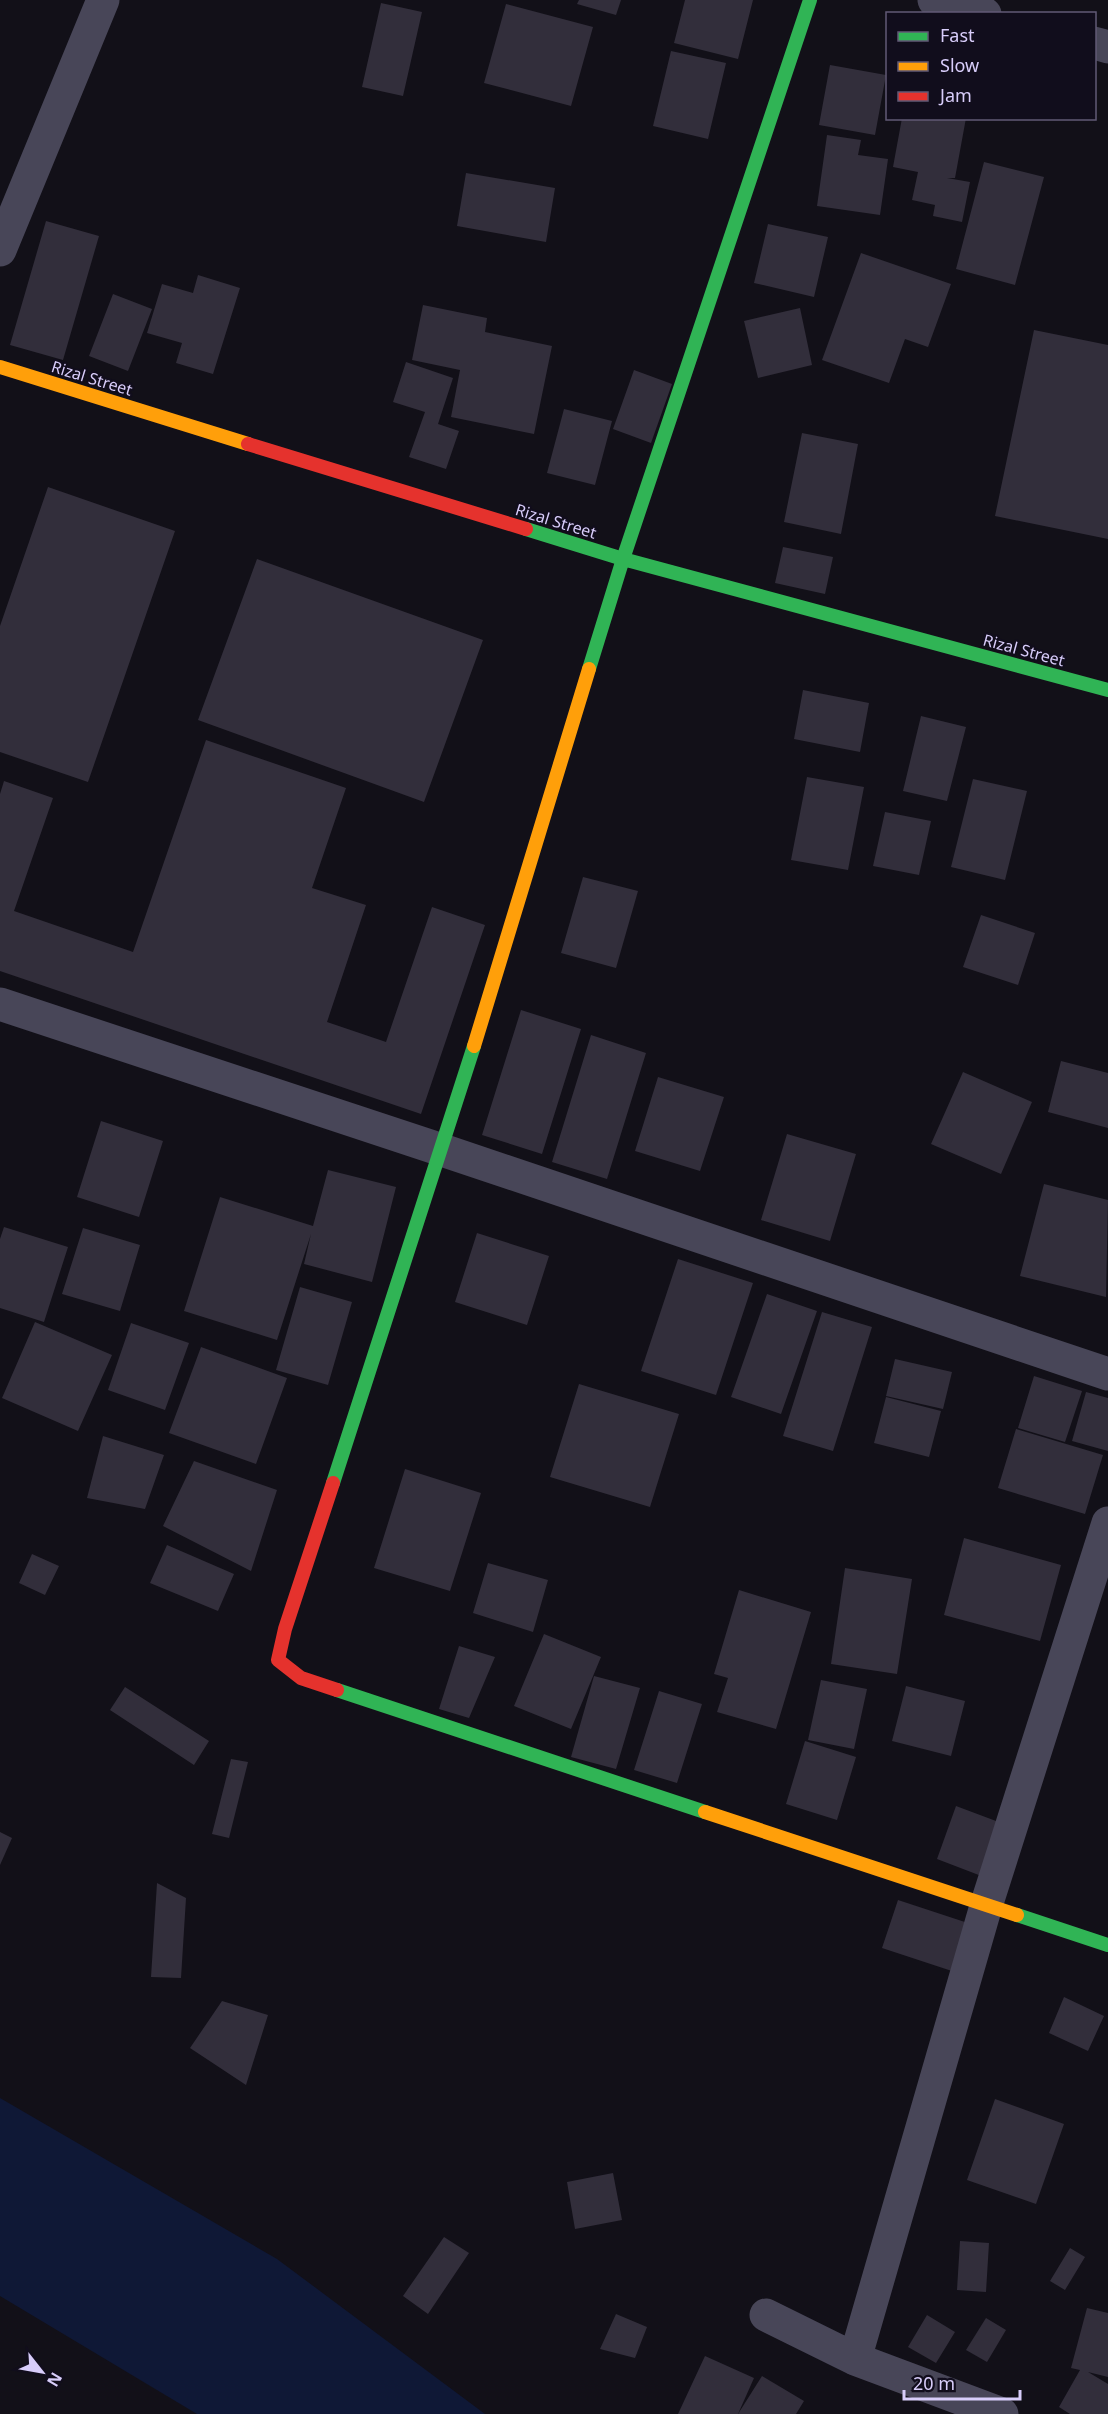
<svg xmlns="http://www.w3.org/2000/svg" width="1108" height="2414" font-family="'Noto Sans',sans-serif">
<rect width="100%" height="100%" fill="#121018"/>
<path fill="#0f1836" d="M 0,2098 L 277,2259 L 485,2414 L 197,2414 L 0,2296 Z"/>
<path fill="#322e3b" d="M 579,0 L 621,0 L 616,15 L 577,4 Z
M 685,0 L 753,0 L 738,59 L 674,43 Z
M 381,3 L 422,12 L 403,96 L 362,87 Z
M 506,4 L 593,27 L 571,106 L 484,83 Z
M 671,51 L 726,63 L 708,139 L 653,126 Z
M 830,65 L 886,75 L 875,135 L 819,125 Z
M 902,118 L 966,118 L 955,178 L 947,178 L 970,182 L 962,222 L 933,216 L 935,205 L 912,200 L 918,172 L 893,167 Z
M 827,135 L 861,140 L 858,155 L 888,159 L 880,215 L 817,206 Z
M 984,162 L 1044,177 L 1015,285 L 956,269 Z
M 466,173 L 555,188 L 546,242 L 457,226 Z
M 46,221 L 99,236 L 63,360 L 10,345 Z
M 768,224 L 828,237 L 814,297 L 754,283 Z
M 861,253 L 951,284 L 928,347 L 905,339 L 889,383 L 822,360 Z
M 198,275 L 240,288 L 213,374 L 176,363 L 182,343 L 147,333 L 162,284 L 193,293 Z
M 113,294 L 152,309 L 128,371 L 89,356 Z
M 423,305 L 487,318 L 485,332 L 552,346 L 534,434 L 451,417 L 460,370 L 412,360 Z
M 800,308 L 812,365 L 758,378 L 744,321 Z
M 1034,330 L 1108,345 L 1108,539 L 995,516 Z
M 406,362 L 453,378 L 438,424 L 459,431 L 446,469 L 409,457 L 425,412 L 393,402 Z
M 634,370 L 672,384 L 651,443 L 613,429 Z
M 564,409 L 612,421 L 595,485 L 547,473 Z
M 802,433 L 858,444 L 841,534 L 784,522 Z
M 48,487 L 175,531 L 88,782 L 0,752 L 0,626 Z
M 783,547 L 833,557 L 825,594 L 775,583 Z
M 257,559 L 483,640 L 424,802 L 198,720 Z
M 803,690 L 869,703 L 860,752 L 794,739 Z
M 921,716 L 966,727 L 947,801 L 903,791 Z
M 206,740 L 346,788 L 312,888 L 366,905 L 327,1022 L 386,1042 L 432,907 L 485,925 L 421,1114 L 0,971 L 0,794 L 4,781 L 53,798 L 14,911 L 133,952 Z
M 807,777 L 864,787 L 848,870 L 791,860 Z
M 973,779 L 1027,791 L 1005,880 L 951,867 Z
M 885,812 L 931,821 L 919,875 L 873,866 Z
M 583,877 L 638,891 L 616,968 L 561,953 Z
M 981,915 L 1035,933 L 1018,985 L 963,967 Z
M 521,1010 L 581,1029 L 542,1154 L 482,1135 Z
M 591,1035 L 646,1053 L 607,1179 L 552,1162 Z
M 1061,1061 L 1108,1073 L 1108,1128 L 1048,1112 Z
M 963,1072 L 1032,1102 L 1001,1174 L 931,1144 Z
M 658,1077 L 724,1097 L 700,1171 L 635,1151 Z
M 101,1121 L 163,1141 L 139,1217 L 77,1197 Z
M 787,1134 L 856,1154 L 830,1241 L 761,1220 Z
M 328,1170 L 396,1187 L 372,1282 L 304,1264 L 311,1234 L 277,1340 L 184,1311 L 220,1197 L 313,1226 Z
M 1044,1184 L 1108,1200 L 1106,1297 L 1020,1276 Z
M 4,1227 L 68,1247 L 44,1322 L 0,1308 L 0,1239 Z
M 83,1228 L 140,1245 L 120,1311 L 62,1294 Z
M 477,1233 L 549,1256 L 527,1325 L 455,1302 Z
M 678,1259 L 753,1283 L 716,1395 L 641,1371 Z
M 300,1287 L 352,1302 L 328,1385 L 276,1370 Z
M 767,1294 L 817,1311 L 781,1414 L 731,1397 Z
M 822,1312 L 872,1327 L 833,1451 L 783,1436 Z
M 35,1322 L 112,1355 L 78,1431 L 2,1398 Z
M 131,1323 L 189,1343 L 165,1410 L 108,1390 Z
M 201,1347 L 287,1378 L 256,1464 L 169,1433 Z
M 895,1359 L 952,1372 L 943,1409 L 886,1396 Z
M 1034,1376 L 1082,1391 L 1065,1442 L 1018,1428 Z
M 579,1384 L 679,1414 L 650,1507 L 550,1477 Z
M 1086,1392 L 1108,1398 L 1108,1451 L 1072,1441 Z
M 886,1397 L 941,1411 L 929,1457 L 874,1443 Z
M 1016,1429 L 1103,1455 L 1085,1514 L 998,1488 Z
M 103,1436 L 164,1455 L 145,1509 L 87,1498 Z
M 194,1461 L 277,1490 L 251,1571 L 163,1526 Z
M 405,1469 L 481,1493 L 450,1591 L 374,1568 Z
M 964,1538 L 1061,1565 L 1040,1641 L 944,1615 Z
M 167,1545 L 234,1574 L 218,1611 L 150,1583 Z
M 32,1554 L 59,1566 L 45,1595 L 19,1583 Z
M 488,1563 L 548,1580 L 533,1632 L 473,1613 Z
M 845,1568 L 912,1579 L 897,1674 L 831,1664 Z
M 739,1590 L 811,1612 L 776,1729 L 717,1712 L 728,1678 L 714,1674 Z
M 544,1634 L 601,1657 L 571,1729 L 514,1706 Z
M 459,1646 L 495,1657 L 469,1718 L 439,1709 Z
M 594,1676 L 640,1688 L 616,1769 L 571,1757 Z
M 821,1680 L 867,1689 L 854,1749 L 808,1740 Z
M 906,1686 L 965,1701 L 951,1756 L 892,1741 Z
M 125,1687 L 209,1741 L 194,1765 L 110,1710 Z
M 659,1691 L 702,1704 L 677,1783 L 634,1770 Z
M 805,1741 L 856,1757 L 837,1820 L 786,1804 Z
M 231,1759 L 248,1762 L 229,1838 L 212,1834 Z
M 956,1806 L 1004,1824 L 984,1877 L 937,1859 Z
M 0,1832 L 12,1838 L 0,1865 Z
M 157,1883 L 186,1898 L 181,1978 L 151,1977 Z
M 898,1900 L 977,1926 L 961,1974 L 882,1948 Z
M 1064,1997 L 1104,2016 L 1088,2051 L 1049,2033 Z
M 222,2001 L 268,2015 L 246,2085 L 190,2048 Z
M 995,2099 L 1064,2124 L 1036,2204 L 967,2180 Z
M 613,2173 L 622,2220 L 575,2229 L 567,2182 Z
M 444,2237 L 469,2253 L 428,2314 L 403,2296 Z
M 960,2241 L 989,2243 L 986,2292 L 957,2290 Z
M 1070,2248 L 1085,2257 L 1065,2290 L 1050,2281 Z
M 1087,2308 L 1108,2313 L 1108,2377 L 1088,2372 L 1108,2384 L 1108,2414 L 1070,2414 L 1059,2407 L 1080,2370 L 1071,2368 Z
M 616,2314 L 647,2327 L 635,2358 L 600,2349 Z
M 927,2315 L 955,2332 L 936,2363 L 908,2347 Z
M 986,2318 L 1006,2330 L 987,2362 L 966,2350 Z
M 705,2356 L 754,2378 L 738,2414 L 678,2414 Z
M 762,2376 L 804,2401 L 796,2414 L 738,2414 Z"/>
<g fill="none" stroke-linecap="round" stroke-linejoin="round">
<path stroke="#484658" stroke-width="33" d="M 934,0 L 985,14
M 1094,43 L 1108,47
M 0,250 L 103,0
M 0,1004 L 442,1150 L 1108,1374
M 766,2315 L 855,2359 L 1002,2414
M 855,2359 L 986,1906 L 1108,1523"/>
<path stroke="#30b455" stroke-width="14" d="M 526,529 L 623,559 L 1108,690
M 589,669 L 623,559 L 810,0
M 333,1483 L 474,1046
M 337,1690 L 705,1812
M 1017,1915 L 1108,1945"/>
<path stroke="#ff9f0a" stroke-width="14" d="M 0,367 L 248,444
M 474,1046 L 589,669
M 705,1812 L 1017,1915"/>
<path stroke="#e5322d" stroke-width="14" d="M 248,444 L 526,529
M 333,1483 L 285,1629 L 278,1660 L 301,1678 L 337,1690"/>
</g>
<g text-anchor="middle" stroke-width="4.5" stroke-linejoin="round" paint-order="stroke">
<g font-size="16" fill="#d8cdfa" stroke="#110d1c">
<text transform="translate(92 378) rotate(17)" y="6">Rizal Street</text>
<text transform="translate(556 521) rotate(17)" y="6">Rizal Street</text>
<text transform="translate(1024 650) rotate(15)" y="6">Rizal Street</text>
</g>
</g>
<rect x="886" y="12" width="210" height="108" fill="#110d1c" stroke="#615a75" stroke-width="1.5"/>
<rect x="898" y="32" width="30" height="9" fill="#30b455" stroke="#615a75" stroke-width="1.5"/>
<text x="940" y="42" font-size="18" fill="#d8cdfa">Fast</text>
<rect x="898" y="62" width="30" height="9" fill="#ff9f0a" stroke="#615a75" stroke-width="1.5"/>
<text x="940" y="72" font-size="18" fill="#d8cdfa">Slow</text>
<rect x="898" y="92" width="30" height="9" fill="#e5322d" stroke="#615a75" stroke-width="1.5"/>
<text x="940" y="102" font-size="18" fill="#d8cdfa">Jam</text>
<g transform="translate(42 2372) rotate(121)" stroke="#110d1c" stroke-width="4.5" paint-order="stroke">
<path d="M0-4.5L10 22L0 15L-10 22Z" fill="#d8cdfa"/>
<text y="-9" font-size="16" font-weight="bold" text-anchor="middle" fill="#d8cdfa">N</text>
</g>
<path d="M904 2390v9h116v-9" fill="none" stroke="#d8cdfa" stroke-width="3"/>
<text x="913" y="2390" font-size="18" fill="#d8cdfa" stroke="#110d1c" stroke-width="4.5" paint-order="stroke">20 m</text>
</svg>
